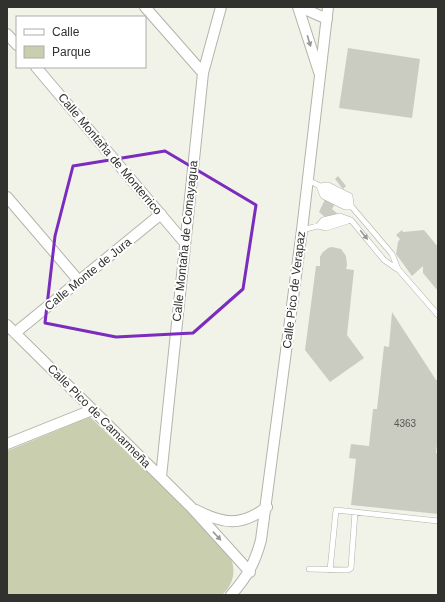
<svg xmlns="http://www.w3.org/2000/svg" width="445" height="602" font-family="Arial,sans-serif">
<rect width="100%" height="100%" fill="#f1f3e8"/>
<path fill="#c9cfae" d="M 90,417 L 157,480 L 226,549 C 237,565 236,582 222,595 L 7,595 L 7,451 Z"/>
<path fill="#caccc2" d="M 348,48 L 420,59 L 412,118 L 339,108 Z
M 338,176 L 346,186 L 343,189 L 335,179 Z
M 327,195 L 337,200 L 332,209 L 340,216 L 333,224 L 319,212 Z
M 402,230 L 403,232 L 424,230 L 438,247 L 438,291 L 423,273 L 423,266 L 412,276 L 396,254 L 398,242 L 400,239 L 396,235 Z
M 332,247 L 341,249 L 346,256 L 347,265 L 346,269 L 354,270 L 347,335 L 364,358 L 330,382 L 305,350 L 316,266 L 320,266 L 320,257 L 322,253 L 328,248 Z
M 392,312 L 436,380 L 438,380 L 438,438 L 436,453 L 438,453 L 438,514 L 351,505 L 356,459 L 349,458 L 351,444 L 369,446 L 373,409 L 377,409 L 384,346 L 389,347 Z"/>
<g fill="none" stroke-linecap="round" stroke-linejoin="round">
<defs>
<path id="service" d="M 308,180 L 348,200 L 352,207 L 392,254 L 398,269 L 438,315
M 319,186 L 323,196 L 345,207 L 352,207
M 320,186 L 328,185 L 350,196 L 351,204
M 322,189 L 324,193 L 351,206
M 340,216 L 351,220 L 326,228 L 318,226 L 323,220 Z
M 302,230 L 341,220 L 351,220 L 384,260 L 397,269
M 309,569 L 348,570 L 351,568 L 355,512
M 330,570 L 336,510 L 438,521"/>
<path id="minor" d="M 145,7 L 203,73
M 298,7 L 319,72
M 300,7 L 327,19
M 7,34 L 17,45
M 36,67 L 184,242
M 7,197 L 79,281
M 7,325 L 191,507 L 250,572
M 15,333 L 161,214
M 7,444 L 92,410
M 161,477 L 203,73 L 221,7
M 196,510 C 223,524 241,527 267,507
M 231,595 C 247,577 255,563 261,540 L 302,230 L 328,7"/>
</defs>
<use href="#service" stroke="#b2b4aa" stroke-width="6"/>
<use href="#minor" stroke="#b2b4aa" stroke-width="12"/>
<use href="#service" stroke="#fff" stroke-width="5"/>
<use href="#minor" stroke="#fff" stroke-width="10"/>
</g>
<defs><path id="oneway-solid" d="M-6-.8H1V-3.2L6.5 0L1 3.2V.8H-6Z"/></defs>
<g fill="#989896">
<use href="#oneway-solid" transform="translate(309 41) rotate(73)"/>
<use href="#oneway-solid" transform="translate(364 235) rotate(51)"/>
<use href="#oneway-solid" transform="translate(217 536) rotate(47)"/>
</g>
<path fill="none" stroke="#7b2cbf" stroke-width="3" stroke-linejoin="round" d="M 165,151 L 256,205 L 243,289 L 193,333 L 116,337 L 45,323 L 55,236 L 73,166 Z"/>
<g text-anchor="middle" stroke-width="4" stroke-linejoin="round" paint-order="stroke">
<g font-size="10" fill="#575853">
<text x="405" y="427">4363</text>
</g>
<g font-size="12" fill="#31322e" stroke="#fff">
<text transform="translate(110 154) rotate(50)" y="4">Calle Montaña de Monterrico</text>
<text transform="translate(185 241) rotate(-84)" y="4">Calle Montaña de Comayagua</text>
<text transform="translate(88 274) rotate(-39)" y="4">Calle Monte de Jura</text>
<text transform="translate(294 290) rotate(-83)" y="4">Calle Pico de Verapaz</text>
<text transform="translate(99 416) rotate(45)" y="4">Calle Pico de Camarmeña</text>
</g>
</g>
<rect width="445" height="602" fill="none" stroke="#31322e" stroke-width="16"/>
<rect x="16" y="16" width="130" height="52" fill="#ffffff" stroke="#adadab"/>
<rect x="24" y="29" width="20" height="6" fill="#ffffff" stroke="#adadab"/>
<text x="52" y="36" font-size="12" fill="#31322e">Calle</text>
<rect x="24" y="46" width="20" height="12" fill="#c9cfae" stroke="#adadab"/>
<text x="52" y="56" font-size="12" fill="#31322e">Parque</text>
</svg>
